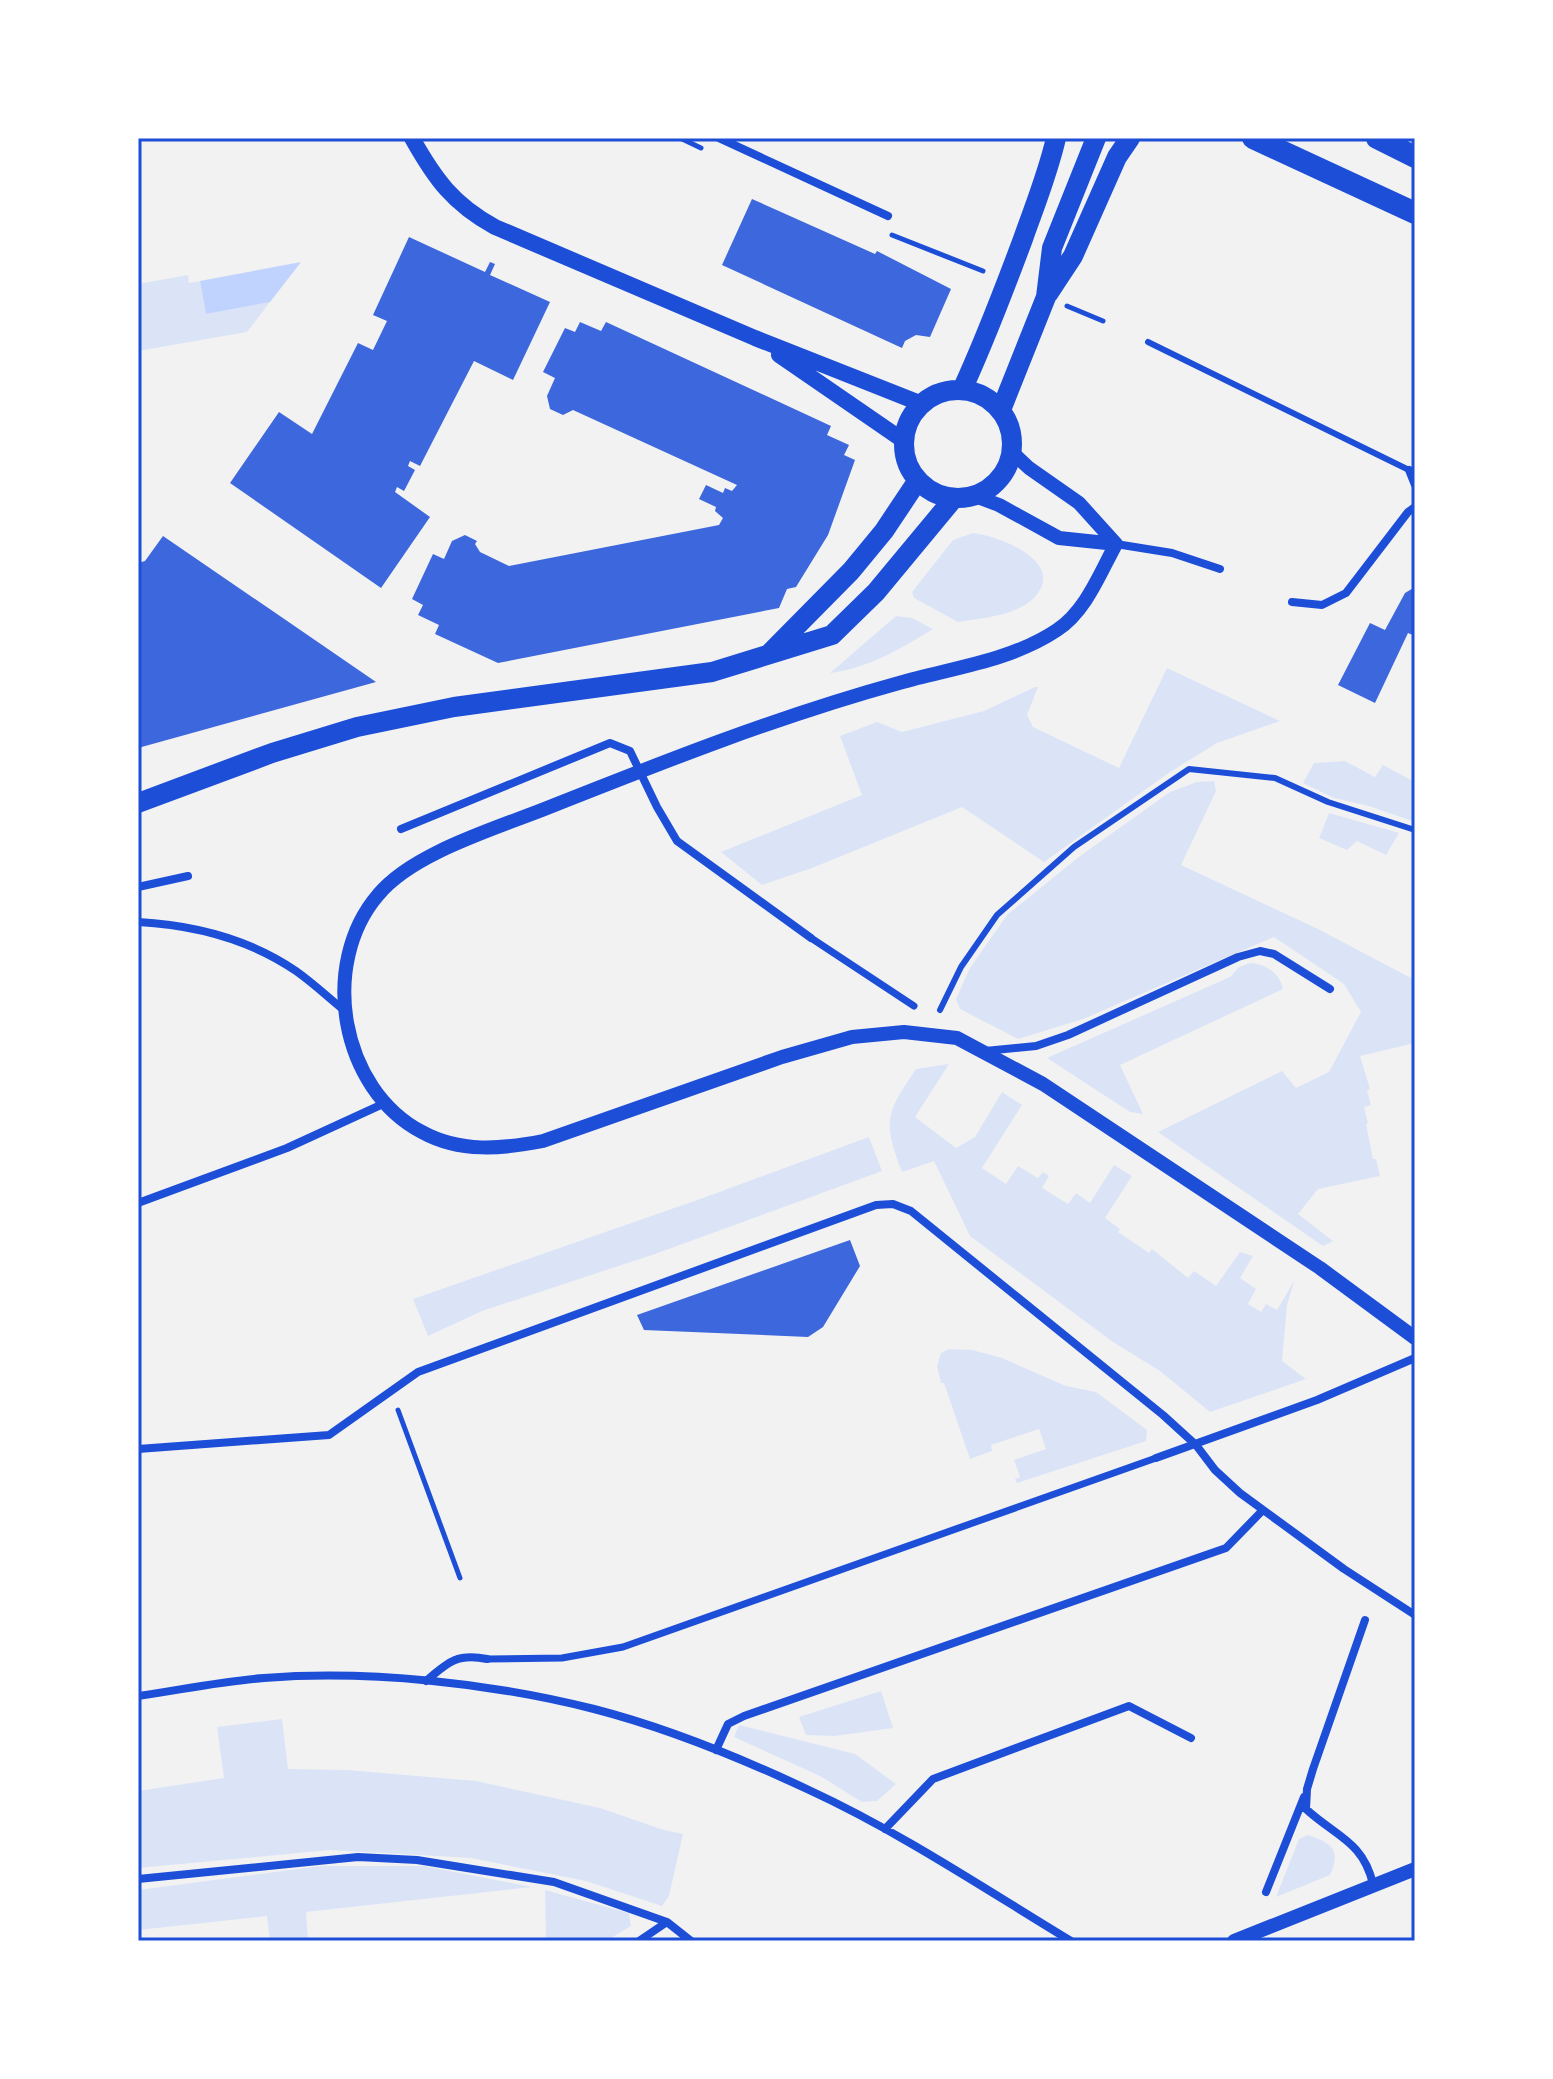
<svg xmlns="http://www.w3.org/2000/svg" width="1553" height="2079" font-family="'DM Sans',sans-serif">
<rect width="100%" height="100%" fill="#f2f2f2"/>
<path fill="#dbe4f7" d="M 188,275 L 189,283 L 200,281 L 206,314 L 270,302 L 247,332 L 138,351 L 138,284 Z
M 973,533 C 999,536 1068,562 1034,598 C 1016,616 982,618 958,622 L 914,598 L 912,592 L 953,540 Z
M 896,616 L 912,618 L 933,629 C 902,648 867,669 830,673 Z
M 1167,668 L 1280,721 L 1217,743 L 1170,772 L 1044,862 L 962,807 L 812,868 L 762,885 L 721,852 L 862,795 L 840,736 L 877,722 L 902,732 L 984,711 L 1035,687 L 1038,687 L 1027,715 L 1033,727 L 1119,768 Z
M 1345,761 L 1375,777 L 1383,765 L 1415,782 L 1415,822 L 1369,806 L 1334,798 L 1303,783 L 1314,763 Z
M 1214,781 L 1216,791 L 1181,865 L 1318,929 L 1411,978 L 1415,968 L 1415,1043 L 1360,1056 L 1370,1089 L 1367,1090 L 1371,1105 L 1364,1107 L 1368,1123 L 1366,1124 L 1373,1159 L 1376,1159 L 1380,1176 L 1318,1189 L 1298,1214 L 1333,1241 L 1323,1246 L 1158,1132 L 1282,1071 L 1296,1088 L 1329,1072 L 1361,1012 L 1344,984 L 1274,937 L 1083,1019 L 1018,1039 L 960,1009 L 956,999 L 970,968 L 1007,915 L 1080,856 L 1170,792 L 1197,782 Z
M 1329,813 L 1399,833 L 1386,855 L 1357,841 L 1347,850 L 1319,838 Z
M 1250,963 C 1266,964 1280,973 1283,989 L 1120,1065 L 1143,1114 L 1130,1112 L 1047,1058 L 1230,977 L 1239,967 Z
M 949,1064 L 915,1117 L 956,1148 L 975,1137 L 1002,1092 L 1022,1105 L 982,1168 L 1006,1184 L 1018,1166 L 1038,1178 L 1043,1172 L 1049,1176 L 1042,1188 L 1068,1204 L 1076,1193 L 1090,1203 L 1114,1165 L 1132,1176 L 1105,1218 L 1120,1229 L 1118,1232 L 1149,1253 L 1152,1249 L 1188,1278 L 1194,1271 L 1216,1286 L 1240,1252 L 1253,1256 L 1240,1278 L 1256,1289 L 1248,1304 L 1261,1312 L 1266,1304 L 1277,1310 L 1294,1281 L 1287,1305 L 1282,1361 L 1306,1379 L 1210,1412 L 1160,1371 L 1113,1342 L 970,1236 L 934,1161 L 902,1172 C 882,1120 886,1114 916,1069 Z
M 869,1137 L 882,1171 L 655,1254 L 482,1311 L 428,1336 L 413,1299 L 703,1198 Z
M 949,1349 L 972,1350 L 1002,1358 L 1066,1386 L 1096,1392 L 1147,1430 L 1146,1441 L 1017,1483 L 1015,1479 L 1020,1477 L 1014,1460 L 1046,1449 L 1039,1429 L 991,1445 L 992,1451 L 970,1459 L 944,1383 L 941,1383 L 937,1366 L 941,1353 Z
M 881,1691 L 893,1728 L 835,1736 L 806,1735 L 799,1717 Z
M 282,1719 L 288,1769 L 347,1770 L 476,1781 L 600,1808 L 664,1830 L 683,1834 L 669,1896 L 662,1906 L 586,1881 L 471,1858 L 330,1850 L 138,1868 L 138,1791 L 224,1778 L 217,1727 Z
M 739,1725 L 855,1754 L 896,1784 L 877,1801 L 862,1802 L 820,1776 L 734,1737 Z
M 1308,1835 C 1331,1843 1342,1849 1330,1875 L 1276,1897 L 1299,1839 Z
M 320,1866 L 424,1866 L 532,1887 L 306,1912 L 308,1941 L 270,1941 L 267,1916 L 138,1930 L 138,1890 Z
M 545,1890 L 629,1913 L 631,1926 L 606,1941 L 546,1941 Z"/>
<path fill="#bfd3fe" d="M 301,262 L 270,302 L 206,314 L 200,281 Z"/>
<path fill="#3d67dc" d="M 752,199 L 875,254 L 877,251 L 951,289 L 930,337 L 916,335 L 905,341 L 902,348 L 722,265 Z
M 409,237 L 485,272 L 490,262 L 495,264 L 490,275 L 550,302 L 513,380 L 474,361 L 420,466 L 410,461 L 408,466 L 415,470 L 404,491 L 397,487 L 395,492 L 430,517 L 381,588 L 230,483 L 279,412 L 312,434 L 358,343 L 373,350 L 387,321 L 373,315 Z
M 580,322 L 601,331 L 606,322 L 831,426 L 827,435 L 849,445 L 844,455 L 855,460 L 828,535 L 796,587 L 787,589 L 779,608 L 498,663 L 435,634 L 439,625 L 418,615 L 423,605 L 412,599 L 433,554 L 444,559 L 452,541 L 465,535 L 477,541 L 475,544 L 480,552 L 509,566 L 719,525 L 723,518 L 715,511 L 716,507 L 699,499 L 706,485 L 723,493 L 725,488 L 732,491 L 737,485 L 573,410 L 563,415 L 550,409 L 547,396 L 555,378 L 543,372 L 565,328 L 575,332 Z
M 163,536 L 277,614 L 376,682 L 138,748 L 138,563 L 145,561 Z
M 1415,587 L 1415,636 L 1408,633 L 1375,703 L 1338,685 L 1370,623 L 1385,630 L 1405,593 Z
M 850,1240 L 860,1266 L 823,1327 L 808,1337 L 644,1330 L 637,1315 Z"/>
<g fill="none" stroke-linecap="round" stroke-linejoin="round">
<path stroke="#1d4ed8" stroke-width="5" d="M 680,138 L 701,148
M 892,235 L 983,271
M 1067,306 L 1103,321
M 398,1410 L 460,1578"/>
<path stroke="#1d4ed8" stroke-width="6" d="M 1148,342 L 1409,470
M 940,1010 L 961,967 L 997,915 L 1074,847 L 1189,769 L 1275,778 L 1328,802 L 1415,830"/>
<path stroke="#1d4ed8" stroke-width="7" d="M 811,938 L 914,1006
M 487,1659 L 562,1658 L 623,1647 L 1156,1458"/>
<path stroke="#1d4ed8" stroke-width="8" d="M 719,138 L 888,216
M 1409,470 L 1415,485
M 1116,544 L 1172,553 L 1220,569
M 1292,602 L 1322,605 L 1346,593 L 1408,512 L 1415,507
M 401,829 L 610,743 L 630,751 L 657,807 L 677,841 L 811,938
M 138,887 L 188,876
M 138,922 C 194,925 249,939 296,971 C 313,983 329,998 345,1011
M 985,1051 L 1036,1046 L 1068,1035 L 1238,957 L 1260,951 L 1274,954 L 1330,989
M 138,1203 L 287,1148 L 385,1103
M 138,1449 L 329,1435 L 418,1372 L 876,1205 L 893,1204 L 911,1211 L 1163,1415 L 1196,1445 L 1215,1470 L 1240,1493 L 1344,1569 L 1415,1615
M 1156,1458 L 1317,1400 L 1415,1358
M 1365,1620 L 1313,1769 L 1307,1789 L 1306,1809 C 1335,1836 1363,1841 1373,1884
M 426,1681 C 448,1662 457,1653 487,1659
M 138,1696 C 180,1690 222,1681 264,1678 C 370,1670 491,1683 594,1709 C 664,1727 743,1759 809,1790 C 900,1832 985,1889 1071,1941
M 716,1750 L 728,1724 L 744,1716 L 1226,1548 L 1262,1511
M 885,1829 L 933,1779 L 1129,1706 L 1191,1738
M 138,1879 L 358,1857 L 417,1860 L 554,1882 L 667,1922
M 1266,1892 L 1304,1797
M 639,1941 L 667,1922 L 691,1941"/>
<path stroke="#1d4ed8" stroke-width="14" d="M 1012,452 L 1029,468 L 1079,503 L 1116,544
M 975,496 L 999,505 L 1059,538 L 1116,544
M 1116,544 C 1100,573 1086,611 1057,630 C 1011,661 951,668 899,683 C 779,716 663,762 547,808 C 497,828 412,853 378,895 C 319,964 340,1089 422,1132 C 460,1153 502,1149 543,1141 L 782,1057 L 852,1037 L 904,1032 L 957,1038 L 1043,1084 L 1320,1268 L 1415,1338
M 1234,1941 L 1415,1869"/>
<path stroke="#1d4ed8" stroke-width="16" d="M 412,138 C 435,179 453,204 495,227 L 755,338 L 922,404
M 779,355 L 904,441"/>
<path stroke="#1d4ed8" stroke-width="20" d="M 1048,294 L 1073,256 L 1117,157 L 1130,138
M 962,390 C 985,340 1004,290 1023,239 C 1035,205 1048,173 1056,138
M904 444a54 54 0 1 1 108 0a54 54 0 1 1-108 0Z
M 1001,410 L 1046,297 L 1052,248 L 1096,138
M 770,653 L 851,571 L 884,531 L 918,480
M 138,803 L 272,753 L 357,727 L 454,707 L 712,672 L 832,635 L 876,592 L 954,498"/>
<path stroke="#1d4ed8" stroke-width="22" d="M 1253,138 L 1415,213
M 1377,138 L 1415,157"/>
</g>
<rect width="1553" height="2079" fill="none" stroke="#ffffff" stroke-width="280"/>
<rect x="140" y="140" width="1273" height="1799" fill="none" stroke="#1d4ed8" stroke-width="3"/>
</svg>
